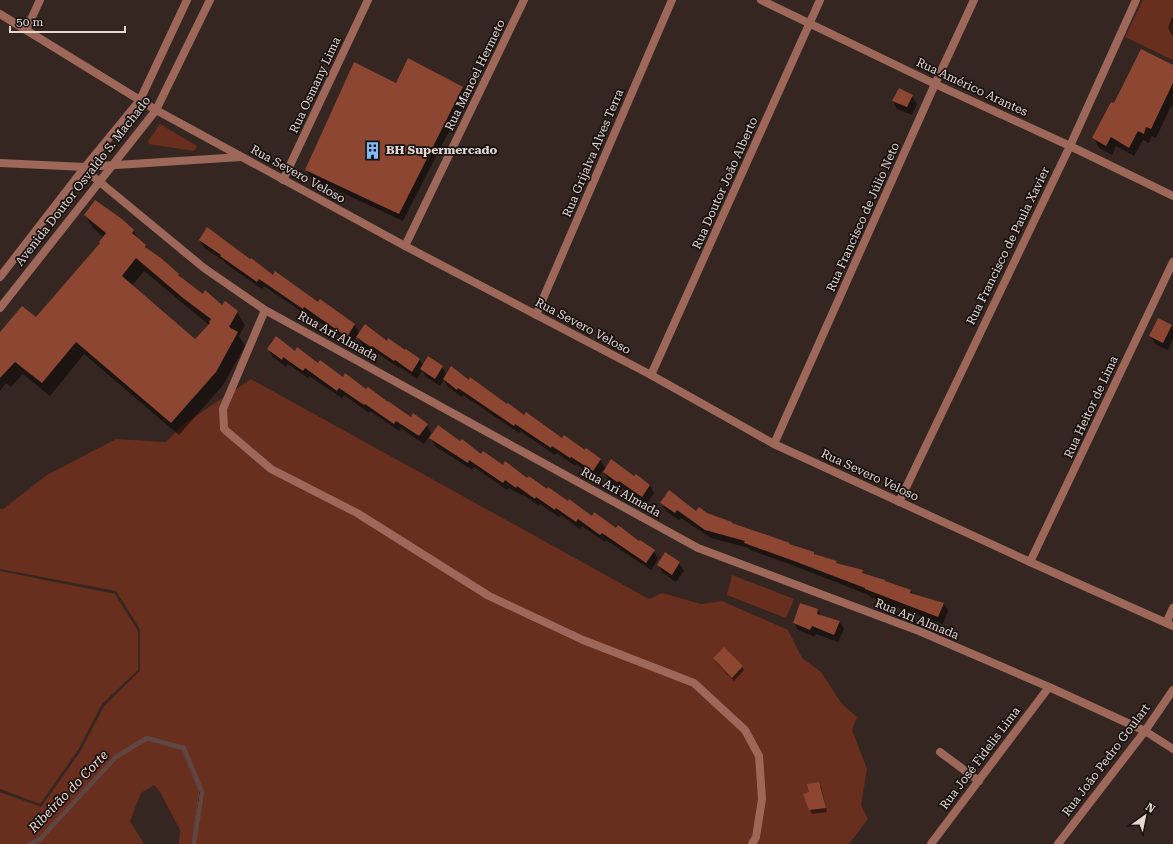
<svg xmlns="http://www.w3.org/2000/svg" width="1173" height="844" font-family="'Roboto Serif',serif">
<rect width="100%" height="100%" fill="#362621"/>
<path fill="#682e1e" d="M 1143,0 L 1173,0 L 1173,60 L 1125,37 Z
M 160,124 L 197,146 L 194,151 L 149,144 L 148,141 Z
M 251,379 L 649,599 L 662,593 L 701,604 L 722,601 L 788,630 L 802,658 L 821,672 L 842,704 L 857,717 L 852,730 L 867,769 L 861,805 L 868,819 L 849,844 L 179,844 L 180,830 L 160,792 L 154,785 L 141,793 L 130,821 L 144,844 L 0,844 L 0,792 L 41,807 L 80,752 L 104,706 L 140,671 L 140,629 L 116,591 L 0,569 L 0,509 L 3,509 L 47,475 L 116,439 L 166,442 L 184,424 Z
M 0,571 L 115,594 L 138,631 L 138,670 L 102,704 L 78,750 L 40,804 L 0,789 Z
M 732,575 L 794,599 L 786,618 L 727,595 Z"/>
<path fill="#290601" stroke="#614540" d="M 147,738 L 184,748 L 202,792 L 194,844 L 192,844 L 199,791 L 182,750 L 148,740 L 116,759 L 40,842 L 36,844 L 30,844 L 40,839 L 116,757 Z"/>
<path fill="#0007" fill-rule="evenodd" d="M 1172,17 L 1173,18 L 1173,37 L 1168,28 Z
M 408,60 L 463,88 L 467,96 L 403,221 L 311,178 L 306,170 L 396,85 Z
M 1173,66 L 1173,106 L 1171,106 L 1156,138 L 1152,136 L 1149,143 L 1143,140 L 1134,156 L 1116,146 L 1112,155 L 1099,148 L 1094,138 L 1114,105 Z
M 899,89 L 912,96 L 917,104 L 912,115 L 897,109 L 893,101 Z
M 85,215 L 133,231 L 139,240 L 146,246 L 148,250 L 178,274 L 180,278 L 203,295 L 222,306 L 237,312 L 245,325 L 239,336 L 245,346 L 223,385 L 179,435 L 84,354 L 50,396 L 23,374 L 11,387 L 6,383 L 0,391 L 0,335 L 36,319 L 101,244 L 104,238 L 93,228 ZM 144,271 L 209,325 L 196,341 L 132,286 Z
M 200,240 L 273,276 L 319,303 L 320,301 L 355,325 L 360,334 L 387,342 L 405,352 L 406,350 L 420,360 L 423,366 L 442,367 L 447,375 L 469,381 L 524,416 L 600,460 L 606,469 L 635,478 L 650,485 L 654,493 L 647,504 L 623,488 L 622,490 L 608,480 L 603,470 L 597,479 L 576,464 L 575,466 L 557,453 L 555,455 L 520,431 L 519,433 L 463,395 L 462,397 L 448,387 L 444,380 L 440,386 L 426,377 L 422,371 L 417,379 L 400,367 L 399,368 L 377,353 L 375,355 L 362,345 L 357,336 L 352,344 L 309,315 L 308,316 L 264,286 L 262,289 L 226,264 L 224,261 L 204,248 Z
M 1171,325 L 1173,329 L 1173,339 L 1168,350 L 1155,344 L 1150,336 Z
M 268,349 L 295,352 L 367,391 L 411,418 L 427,425 L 431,433 L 424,444 L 401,428 L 399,431 L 370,411 L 369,413 L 344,395 L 342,398 L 309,376 L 308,378 L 288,364 L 286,367 L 273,357 Z
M 431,438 L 460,443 L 481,456 L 547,491 L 592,517 L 640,542 L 654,551 L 658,559 L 651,570 L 606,540 L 605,542 L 582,526 L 580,529 L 561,515 L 559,517 L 540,504 L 539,506 L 522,494 L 521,495 L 509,488 L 507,490 L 474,467 L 472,470 L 435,446 Z
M 661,503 L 707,514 L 789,543 L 791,546 L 814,553 L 815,555 L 836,561 L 838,564 L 862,571 L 864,575 L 911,591 L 913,594 L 944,604 L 948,611 L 943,624 L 870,597 L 869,595 L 800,568 L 750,550 L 749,548 L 711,538 L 681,518 L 679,520 L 666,511 Z
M 679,563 L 684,571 L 676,582 L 663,573 L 658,565 Z
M 818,610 L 821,616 L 839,621 L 844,629 L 838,642 L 816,634 L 815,637 L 798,630 L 794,622 Z
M 714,658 L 742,667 L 744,670 L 734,681 L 716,662 Z
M 818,783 L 821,787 L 827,812 L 812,814 L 810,810 L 810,792 Z"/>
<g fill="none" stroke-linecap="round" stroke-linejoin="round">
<path stroke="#614540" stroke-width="4.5" d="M 30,844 L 40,839 L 116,757 L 147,738 L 184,748 L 202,792 L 194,844"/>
</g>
<path fill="#8d4632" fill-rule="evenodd" d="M 1141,49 L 1173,65 L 1173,83 L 1151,129 L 1146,127 L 1144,134 L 1138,131 L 1129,148 L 1111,137 L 1106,146 L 1092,138 L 1111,102 L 1114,103 Z
M 408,58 L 463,87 L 399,214 L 305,170 L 354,62 L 396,83 Z
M 899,88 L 913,95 L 907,107 L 892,101 Z
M 95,200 L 122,219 L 134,230 L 132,233 L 146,245 L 145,247 L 161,258 L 179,274 L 178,275 L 203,294 L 205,290 L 222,305 L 225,301 L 238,311 L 229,327 L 238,332 L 216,372 L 171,423 L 76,342 L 42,383 L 15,362 L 0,378 L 0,332 L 22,306 L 36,317 L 100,243 L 99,242 L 106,233 L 84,215 ZM 136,258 L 183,298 L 211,319 L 209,322 L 210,323 L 195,339 L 122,276 Z
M 207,227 L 250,259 L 251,258 L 273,275 L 275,271 L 318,302 L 320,299 L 355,324 L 347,337 L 304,307 L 303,309 L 259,279 L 257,282 L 220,256 L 221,255 L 199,240 Z
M 1158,318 L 1172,325 L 1163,343 L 1149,336 Z
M 365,324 L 387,341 L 388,338 L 405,350 L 406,349 L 420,359 L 412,372 L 395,360 L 394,361 L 372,346 L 371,347 L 356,337 Z
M 276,336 L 295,351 L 297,347 L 318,363 L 320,360 L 343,377 L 345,373 L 366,389 L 368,387 L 388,402 L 388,401 L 411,417 L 413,413 L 428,424 L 419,436 L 396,421 L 394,424 L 365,404 L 364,405 L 339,388 L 337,391 L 305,368 L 303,371 L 283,357 L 282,360 L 267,349 Z
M 428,356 L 443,366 L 435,379 L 420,369 Z
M 451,366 L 469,380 L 470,377 L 507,404 L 508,403 L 524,415 L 526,412 L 562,438 L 564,435 L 585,450 L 586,448 L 601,459 L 593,471 L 571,457 L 570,458 L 552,446 L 551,448 L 515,424 L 514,426 L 458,388 L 457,390 L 443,379 Z
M 438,425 L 460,441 L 462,439 L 481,454 L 483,451 L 503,465 L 505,461 L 527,478 L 529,476 L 547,489 L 548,487 L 568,501 L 569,499 L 592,516 L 594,512 L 616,528 L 618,525 L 639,541 L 640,540 L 655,550 L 646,563 L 602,533 L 600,535 L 578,519 L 576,522 L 556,508 L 555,510 L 536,497 L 535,499 L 517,486 L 516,488 L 505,480 L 503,483 L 469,460 L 468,463 L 429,438 Z
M 611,459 L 634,476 L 636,474 L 650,485 L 642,497 L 619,481 L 617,482 L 603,472 Z
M 669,490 L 696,511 L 699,507 L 707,513 L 732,522 L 732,523 L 790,543 L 789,544 L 814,552 L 814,554 L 837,561 L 836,563 L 863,570 L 862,573 L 885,580 L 885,581 L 911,590 L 910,593 L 944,603 L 938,617 L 865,589 L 865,588 L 794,561 L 744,543 L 745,541 L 705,530 L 677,510 L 675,513 L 660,503 Z
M 665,552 L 680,562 L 672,575 L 657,565 Z
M 800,603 L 818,609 L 817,614 L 840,621 L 834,635 L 812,626 L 810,630 L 793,623 Z
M 724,647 L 743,666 L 732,678 L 713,658 Z
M 819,782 L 826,808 L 809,810 L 803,794 L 809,792 L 807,784 Z"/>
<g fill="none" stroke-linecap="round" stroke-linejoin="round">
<path stroke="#9d6859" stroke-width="8" d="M 761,0 L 935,84 L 1070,146 L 1173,196
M 26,30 L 40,0
M 0,163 L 85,167 L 241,157
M 84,169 L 204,268 L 265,310 L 698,548 L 919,631 L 1049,687 L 1145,731 L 1173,749
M 283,180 L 368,0
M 405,246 L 524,0
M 265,310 L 223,409 L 224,429 L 271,469 L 357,513 L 489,596 L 583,640 L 694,683 L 745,730 L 759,756 L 762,799 L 756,837 L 752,844
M 536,315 L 672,0
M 651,375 L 820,0
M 774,444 L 935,84 L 974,0
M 899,502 L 1070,146 L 1136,0
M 1030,562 L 1173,262
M 1166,623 L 1173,608
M 940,752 L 979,781
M 931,844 L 1049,687"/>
<path stroke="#9d6859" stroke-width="8" d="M 0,14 L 156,110 L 405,246 L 651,375 L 774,444 L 1030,562 L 1173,626
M 0,277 L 85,167 L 140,100 L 187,0
M 0,308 L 156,110 L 210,0
M 1058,844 L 1145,731 L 1173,690"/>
</g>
<defs>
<symbol id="building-bare" viewBox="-9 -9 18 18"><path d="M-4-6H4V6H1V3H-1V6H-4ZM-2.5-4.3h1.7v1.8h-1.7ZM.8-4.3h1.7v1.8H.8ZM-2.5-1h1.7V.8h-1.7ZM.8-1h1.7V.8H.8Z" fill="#7dbef9" stroke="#18110f" stroke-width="2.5" paint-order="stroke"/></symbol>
</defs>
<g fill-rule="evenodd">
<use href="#building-bare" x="360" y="138" width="25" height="25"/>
</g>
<g text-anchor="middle" stroke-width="3.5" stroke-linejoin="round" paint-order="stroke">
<g font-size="12" fill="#e3d8d4" stroke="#18110f">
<text transform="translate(475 75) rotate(-64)" y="4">Rua Manoel Hermeto</text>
<text transform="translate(315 85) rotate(-65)" y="4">Rua Osmany Lima</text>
<text transform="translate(972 87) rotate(25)" y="4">Rua Américo Arantes</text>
<text transform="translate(593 153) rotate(-67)" y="4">Rua Grijalva Alves Terra</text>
<text transform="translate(298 174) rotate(29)" y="4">Rua Severo Veloso</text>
<text transform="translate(83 181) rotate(-52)" y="4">Avenida Doutor Osvaldo S. Machado</text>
<text transform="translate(725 183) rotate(-66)" y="4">Rua Doutor João Alberto</text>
<text transform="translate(863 217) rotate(-66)" y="4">Rua Francisco de Júlio Neto</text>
<text transform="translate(1008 246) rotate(-64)" y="4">Rua Francisco de Paula Xavier</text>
<text transform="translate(583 326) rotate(28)" y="4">Rua Severo Veloso</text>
<text transform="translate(338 336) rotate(29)" y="4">Rua Ari Almada</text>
<text transform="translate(1091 407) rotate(-65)" y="4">Rua Heitor de Lima</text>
<text transform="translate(870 475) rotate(25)" y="4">Rua Severo Veloso</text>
<text transform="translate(621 492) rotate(29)" y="4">Rua Ari Almada</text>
<text transform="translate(917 619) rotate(22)" y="4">Rua Ari Almada</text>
<text transform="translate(980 758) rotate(-53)" y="4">Rua José Fidelis Lima</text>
<text transform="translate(1106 760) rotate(-53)" y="4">Rua João Pedro Goulart</text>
</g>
<g font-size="12" font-weight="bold" fill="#e3d8d4" stroke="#18110f" text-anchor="start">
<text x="386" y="154">BH Supermercado</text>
</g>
<g font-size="13" font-style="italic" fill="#f1dad4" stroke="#18110f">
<text transform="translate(68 791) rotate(-46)" y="5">Ribeirão do Corte</text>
</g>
</g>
<g transform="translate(1145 816) rotate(33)" stroke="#18110f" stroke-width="3" paint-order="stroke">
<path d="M0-3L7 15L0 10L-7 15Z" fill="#e3d8d4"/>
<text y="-6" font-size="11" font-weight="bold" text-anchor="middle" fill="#e3d8d4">N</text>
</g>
<path d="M10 26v6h115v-6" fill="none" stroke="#e3d8d4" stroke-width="2"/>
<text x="16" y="26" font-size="12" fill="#e3d8d4" stroke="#18110f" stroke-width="3" paint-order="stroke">50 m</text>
</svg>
